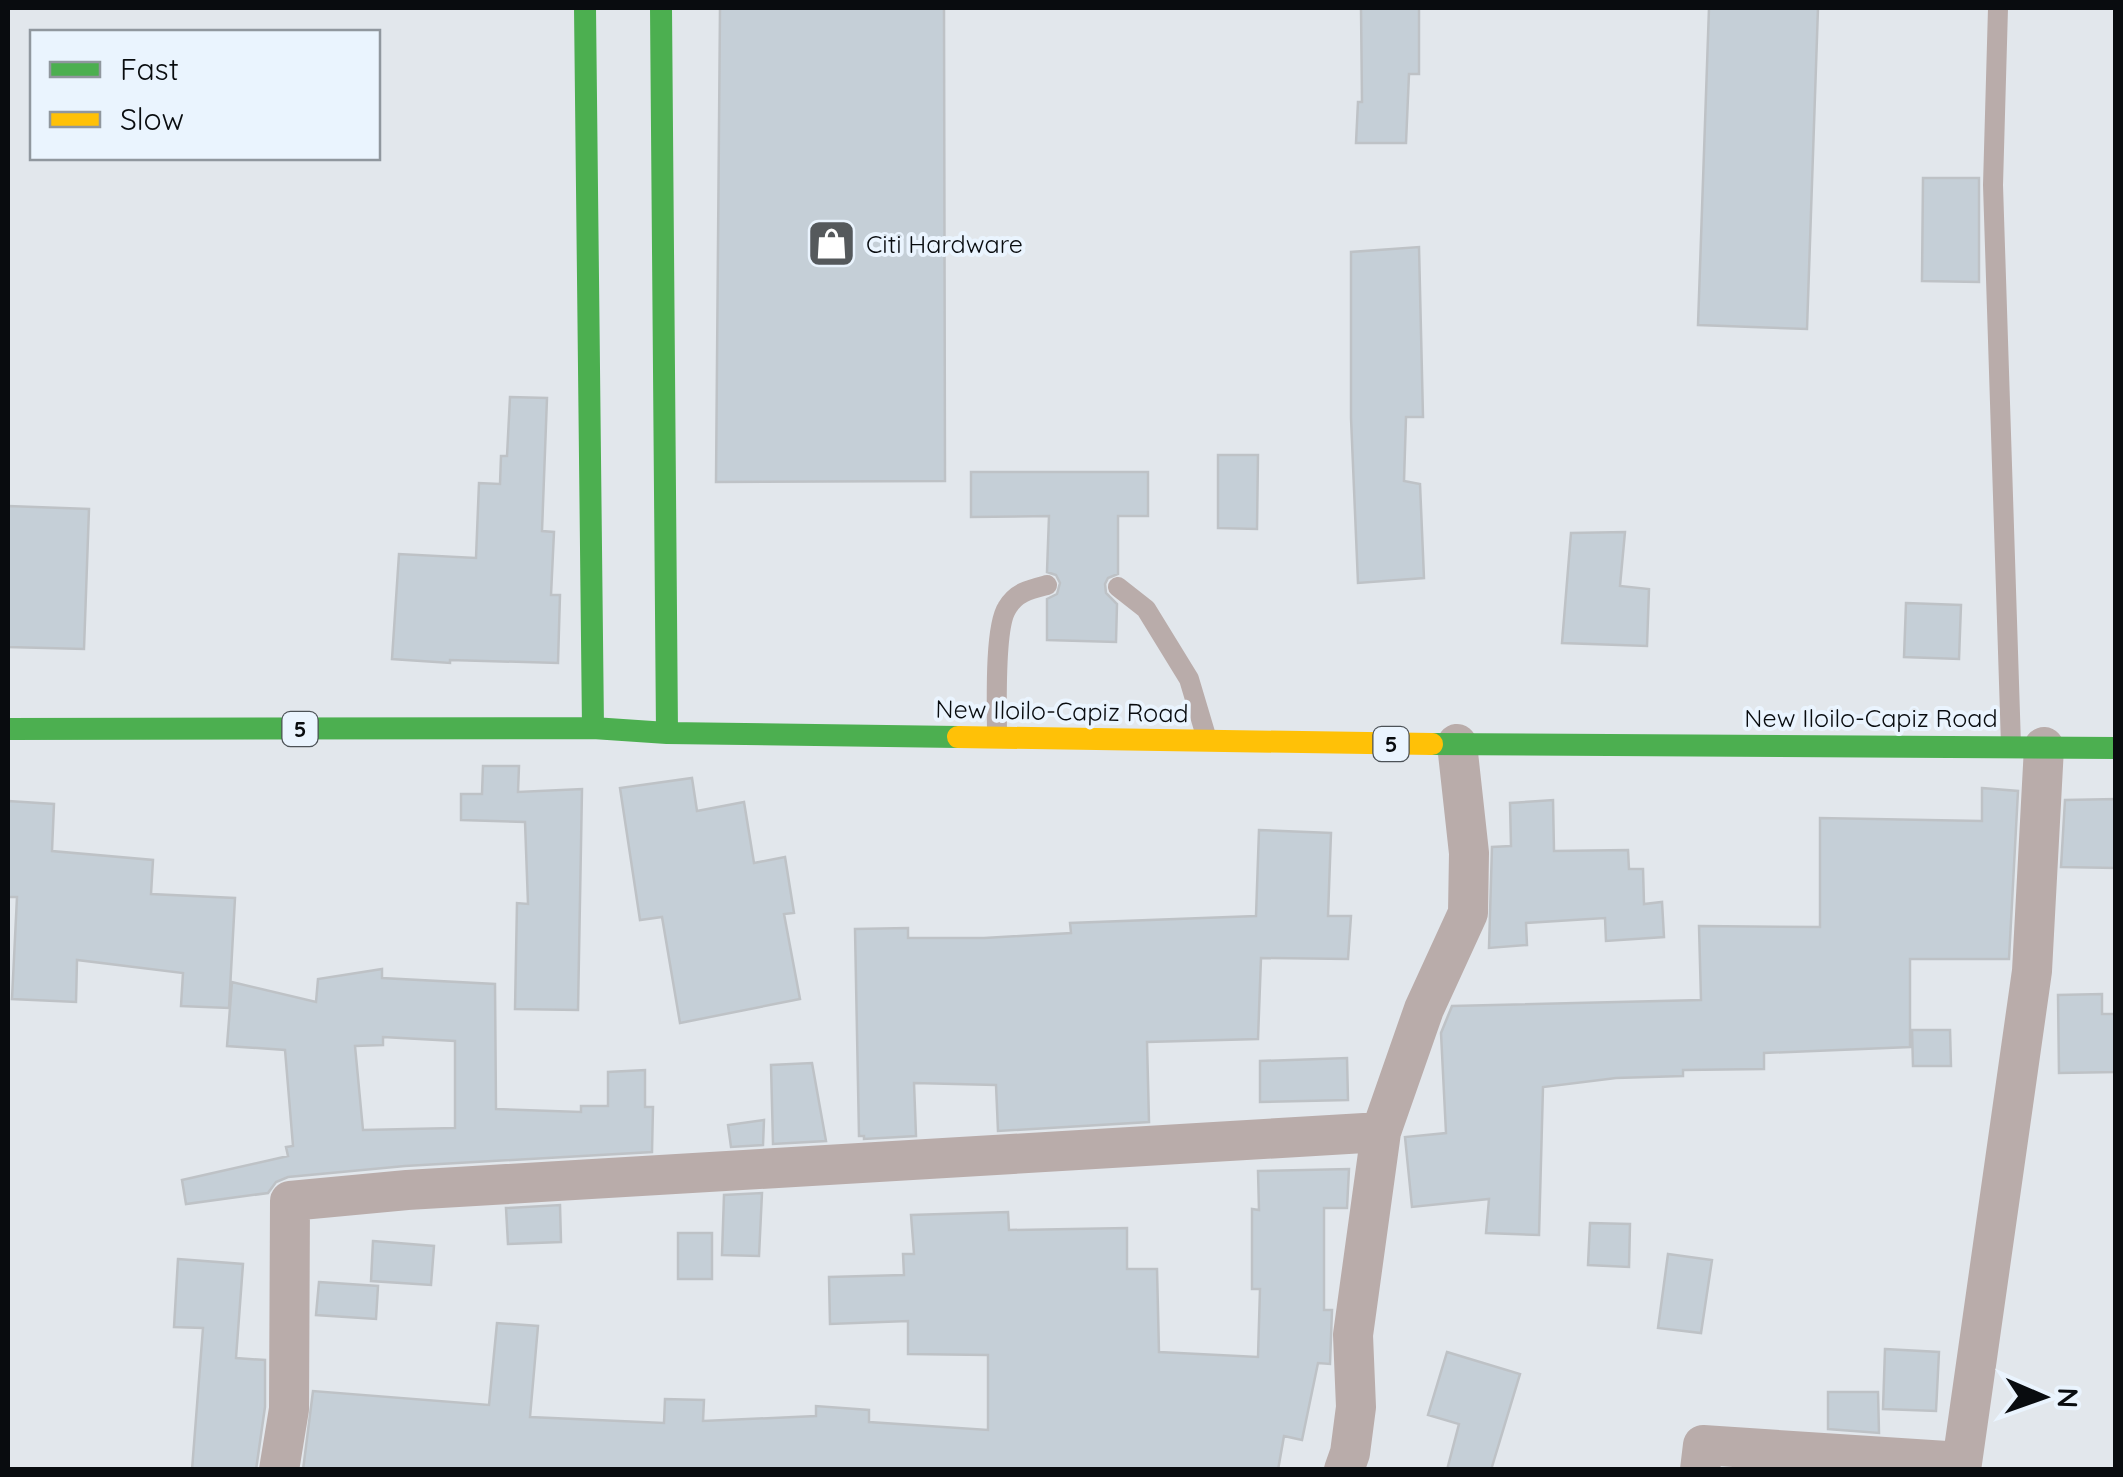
<svg xmlns="http://www.w3.org/2000/svg" width="2123" height="1477" font-family="Quicksand,sans-serif">
<rect width="100%" height="100%" fill="#e2e7ec"/>
<path fill="#c5cfd7" stroke="#bec2c6" stroke-width="2.5" fill-rule="evenodd" d="M 720,8 L 944,8 L 945,481 L 716,482 Z
M 1361,8 L 1419,8 L 1419,74 L 1409,74 L 1406,143 L 1356,143 L 1358,102 L 1362,102 Z
M 1709,8 L 1818,8 L 1807,329 L 1698,325 Z
M 1923,178 L 1979,178 L 1979,282 L 1922,281 Z
M 1419,247 L 1423,417 L 1406,417 L 1404,481 L 1420,484 L 1424,578 L 1358,583 L 1351,418 L 1351,252 Z
M 510,397 L 547,398 L 542,531 L 554,532 L 551,595 L 560,595 L 558,663 L 450,660 L 450,663 L 392,659 L 399,554 L 476,558 L 479,483 L 500,484 L 501,456 L 507,456 Z
M 1218,455 L 1258,455 L 1257,529 L 1218,528 Z
M 971,472 L 1148,472 L 1148,516 L 1118,516 L 1118,574 L 1108,578 L 1105,584 L 1106,593 L 1117,604 L 1116,642 L 1047,640 L 1047,599 L 1057,594 L 1060,583 L 1056,575 L 1047,572 L 1049,516 L 971,517 Z
M 8,506 L 89,509 L 84,649 L 8,647 Z
M 1625,532 L 1620,586 L 1649,589 L 1647,646 L 1562,643 L 1571,533 Z
M 1906,603 L 1961,605 L 1959,659 L 1904,657 Z
M 483,766 L 519,766 L 518,792 L 582,789 L 578,1010 L 515,1009 L 517,903 L 528,904 L 525,822 L 461,820 L 461,794 L 482,794 Z
M 692,778 L 697,811 L 744,802 L 754,863 L 785,857 L 794,913 L 784,914 L 800,999 L 680,1023 L 662,917 L 640,920 L 620,788 Z
M 1982,788 L 2018,791 L 2009,959 L 1910,959 L 1910,1047 L 1764,1053 L 1764,1069 L 1683,1070 L 1683,1076 L 1616,1078 L 1543,1087 L 1539,1235 L 1486,1233 L 1489,1199 L 1412,1207 L 1405,1137 L 1446,1133 L 1441,1033 L 1452,1006 L 1701,1000 L 1699,926 L 1820,927 L 1820,818 L 1982,821 Z
M 2116,799 L 2116,868 L 2061,867 L 2065,800 Z
M 1553,800 L 1554,851 L 1628,850 L 1629,869 L 1643,869 L 1644,904 L 1662,902 L 1664,937 L 1606,941 L 1605,918 L 1526,923 L 1527,945 L 1489,948 L 1492,847 L 1511,846 L 1510,803 Z
M 8,801 L 54,804 L 52,851 L 153,860 L 151,894 L 235,898 L 229,1008 L 181,1006 L 183,973 L 77,960 L 76,1002 L 12,999 L 17,897 L 8,897 Z
M 1259,830 L 1331,833 L 1328,916 L 1351,916 L 1348,959 L 1261,958 L 1258,1039 L 1147,1042 L 1149,1122 L 998,1131 L 996,1085 L 914,1083 L 916,1136 L 864,1139 L 864,1136 L 859,1136 L 855,929 L 908,928 L 908,938 L 984,938 L 1071,933 L 1070,923 L 1256,916 Z
M 382,969 L 382,978 L 495,984 L 496,1109 L 581,1112 L 581,1106 L 608,1106 L 608,1072 L 645,1070 L 645,1107 L 653,1107 L 652,1152 L 405,1166 L 288,1177 L 276,1182 L 268,1193 L 186,1204 L 182,1180 L 288,1156 L 286,1147 L 293,1146 L 285,1050 L 227,1046 L 232,982 L 316,1002 L 318,979 ZM 383,1037 L 455,1041 L 455,1128 L 363,1130 L 355,1046 L 383,1045 Z
M 2102,994 L 2102,1014 L 2116,1014 L 2116,1072 L 2059,1073 L 2058,995 Z
M 1912,1030 L 1950,1030 L 1951,1066 L 1913,1066 Z
M 1347,1058 L 1348,1100 L 1260,1102 L 1260,1061 Z
M 812,1063 L 826,1141 L 773,1144 L 771,1065 Z
M 764,1120 L 763,1145 L 731,1147 L 728,1125 Z
M 1349,1169 L 1347,1208 L 1324,1208 L 1324,1310 L 1332,1310 L 1330,1364 L 1318,1363 L 1302,1440 L 1284,1436 L 1278,1470 L 303,1470 L 313,1391 L 489,1405 L 497,1323 L 538,1326 L 530,1417 L 664,1423 L 665,1399 L 704,1400 L 703,1421 L 816,1416 L 816,1406 L 869,1410 L 869,1422 L 988,1430 L 988,1355 L 908,1354 L 908,1321 L 830,1324 L 829,1277 L 904,1275 L 903,1254 L 914,1254 L 911,1215 L 1008,1212 L 1009,1230 L 1127,1228 L 1127,1269 L 1157,1269 L 1159,1352 L 1258,1357 L 1260,1289 L 1252,1289 L 1252,1209 L 1259,1210 L 1258,1171 Z
M 762,1193 L 759,1256 L 722,1255 L 724,1195 Z
M 560,1205 L 561,1242 L 508,1244 L 506,1208 Z
M 1590,1223 L 1630,1224 L 1629,1267 L 1588,1265 Z
M 678,1233 L 712,1233 L 712,1279 L 678,1279 Z
M 373,1241 L 434,1246 L 431,1285 L 371,1281 Z
M 1668,1254 L 1712,1260 L 1701,1333 L 1658,1328 Z
M 178,1259 L 243,1264 L 236,1358 L 265,1360 L 265,1407 L 256,1470 L 192,1470 L 203,1328 L 174,1327 Z
M 319,1282 L 378,1286 L 376,1319 L 316,1315 Z
M 1885,1349 L 1939,1352 L 1936,1411 L 1883,1409 Z
M 1447,1352 L 1520,1374 L 1491,1470 L 1447,1470 L 1459,1424 L 1428,1415 Z
M 1828,1392 L 1878,1392 L 1879,1433 L 1828,1429 Z"/>
<g fill="none" stroke-linecap="round" stroke-linejoin="round">
<path stroke="#b9acaa" stroke-width="20" d="M 1998,8 L 1993,185 L 2011,745
M 1118,587 L 1146,609 L 1189,679 L 1206,736
M 997,735 C 997,709 994,628 1007,608 C 1016,592 1031,589 1047,585"/>
<path stroke="#b9acaa" stroke-width="40" d="M 279,1470 L 289,1409 L 290,1201 L 407,1190 L 1381,1132
M 1344,1470 L 1350,1453 L 1356,1407 L 1353,1335 L 1381,1132 L 1424,1009 L 1468,913 L 1469,853 L 1457,744
M 1700,1470 L 1703,1445 L 1962,1462
M 1961,1470 L 2032,971 L 2044,747"/>
<path stroke="#4caf50" stroke-width="22" d="M 585,8 L 593,728
M 661,8 L 667,733
M 8,729 L 593,728 L 667,733 L 958,737
M 1432,744 L 2116,748"/>
<path stroke="#ffc107" stroke-width="22" d="M 958,737 L 1432,744"/>
</g>
<defs>
<symbol id="shop-square" viewBox="-11 -11 22 22"><rect x="-9" y="-9" width="18" height="18" rx="4" fill="#55595c" stroke="#eaf4fe"/><path d="M-5-2.5h2.3a2.7 3.5 0 0 1 5.4 0H5L5.5 6h-11ZM-1.5-2.5h3a1.5 2.3 0 0 0-3 0Z" fill="#fff"/></symbol>
</defs>
<g fill-rule="evenodd">
<use href="#shop-square" x="804" y="216" width="55" height="55"/>
</g>
<g text-anchor="middle" stroke-width="8" stroke-linejoin="round" paint-order="stroke">
<g fill="#eaf4fe" stroke="#4c5257" stroke-width="2.5">
<rect x="282.5" y="712" width="35" height="34" rx="8"/>
<rect x="1373.5" y="727" width="35" height="34" rx="8"/>
</g>
<g font-size="22" font-weight="bold" fill="#090c0f">
<text x="300" y="737">5</text>
<text x="1391" y="752">5</text>
</g>
<g font-size="25" fill="#090c0f" stroke="#eaf4fe" text-anchor="start">
<text x="866" y="253">Citi Hardware</text>
</g>
<g font-size="25" fill="#090c0f" stroke="#eaf4fe">
<text transform="translate(1062 711) rotate(1)" y="9">New Iloilo-Capiz Road</text>
<text x="1871" y="727">New Iloilo-Capiz Road</text>
</g>
</g>
<rect width="2123" height="1477" fill="none" stroke="#090c0f" stroke-width="20"/>
<rect x="30" y="30" width="350" height="130" fill="#eaf4fe" stroke="#90979e" stroke-width="2.5"/>
<rect x="50" y="62" width="50" height="15" fill="#4caf50" stroke="#90979e" stroke-width="2.5"/>
<text x="120" y="80" font-size="30" fill="#090c0f">Fast</text>
<rect x="50" y="112" width="50" height="15" fill="#ffc107" stroke="#90979e" stroke-width="2.5"/>
<text x="120" y="130" font-size="30" fill="#090c0f">Slow</text>
<g transform="translate(2043 1397) rotate(92)" stroke="#eaf4fe" stroke-width="8" paint-order="stroke">
<path d="M0-8L18 38L0 25L-18 38Z" fill="#090c0f"/>
<text y="-15" font-size="28" font-weight="bold" text-anchor="middle" fill="#090c0f">N</text>
</g>
</svg>
